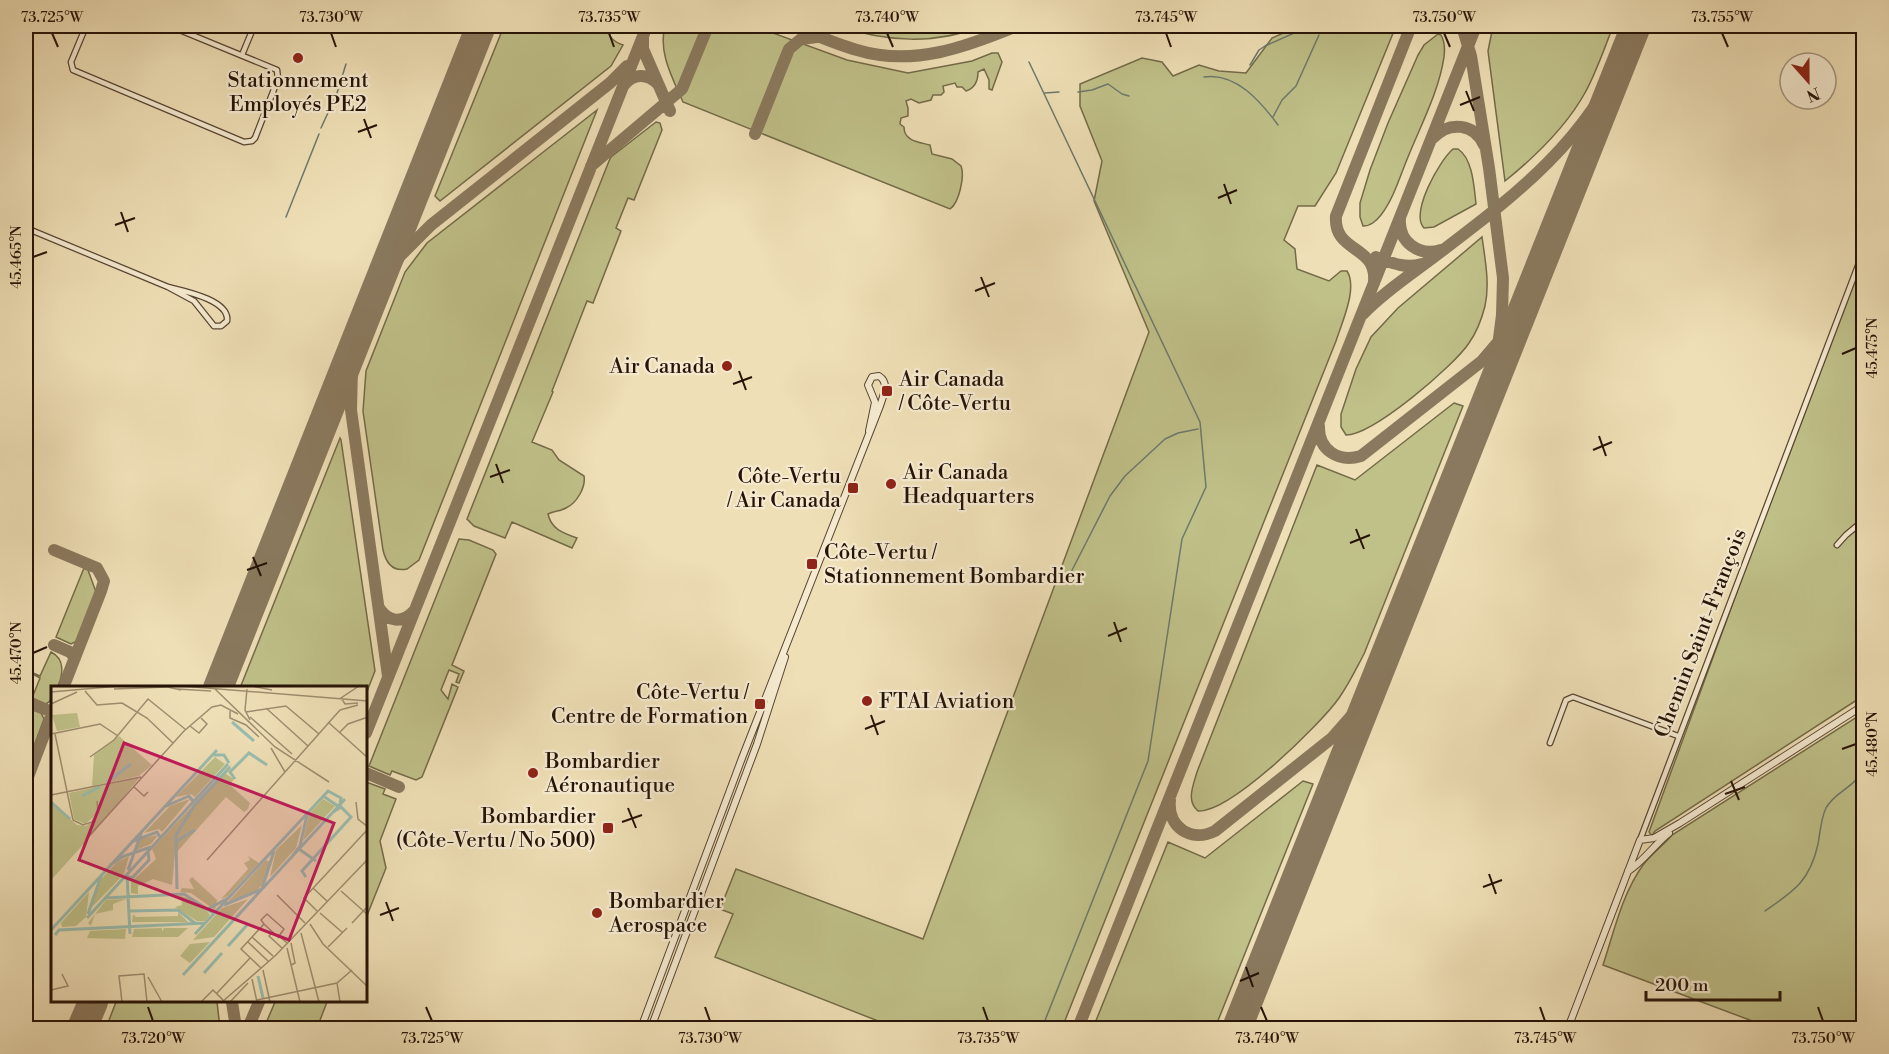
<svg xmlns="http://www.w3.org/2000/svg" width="1889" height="1054" font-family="'Libre Bodoni',serif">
<rect width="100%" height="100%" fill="#efdfb6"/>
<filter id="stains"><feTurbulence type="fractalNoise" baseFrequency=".00333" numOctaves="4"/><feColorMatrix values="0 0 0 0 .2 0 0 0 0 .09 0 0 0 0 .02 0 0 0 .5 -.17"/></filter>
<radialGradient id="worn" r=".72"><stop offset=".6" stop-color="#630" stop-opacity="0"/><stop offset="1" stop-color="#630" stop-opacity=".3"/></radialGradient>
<path fill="#c0c089" stroke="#736a48" stroke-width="1.5" d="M 504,26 L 608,26 C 607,36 614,42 623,45 L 611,66 L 440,201 L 435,196 Z
M 665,26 L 754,26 L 847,60 L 908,73 L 972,61 L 992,53 L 998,53 L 1002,62 L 992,90 L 989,89 L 989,80 L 984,69 L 978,72 C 978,81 975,88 966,91 L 962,87 L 957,87 L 955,83 L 943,86 L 944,92 L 941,95 L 933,95 L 931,100 L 919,103 L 911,99 L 906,101 L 908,108 L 908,116 L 901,118 L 900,124 L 904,127 C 904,141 918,142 930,145 L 932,154 L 952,159 L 961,166 C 965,176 959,203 950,209 L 683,102 C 672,77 658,52 665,26 Z
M 839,26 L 981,26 C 936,45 885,42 839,26 Z
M 1299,26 L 1396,26 L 1336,173 L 1315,206 L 1298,206 L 1284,240 L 1295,249 L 1297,269 L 1329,281 L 1341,271 L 1347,271 C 1358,288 1342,322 1336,341 L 1062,1028 L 896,1028 L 715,957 L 733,914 L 720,909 L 736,869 L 923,939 L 1149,332 L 1094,201 L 1102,161 L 1080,106 L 1080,84 L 1142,58 L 1162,62 L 1173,76 L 1199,65 L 1219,71 L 1246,73 L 1272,38 Z
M 1493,26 L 1613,26 C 1605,47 1597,70 1586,91 C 1567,126 1536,156 1505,181 L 1488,51 Z
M 1438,34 L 1441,35 C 1445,42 1445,49 1444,57 C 1439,91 1421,125 1408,157 C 1400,176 1394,198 1381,215 C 1376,221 1371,226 1363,226 L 1360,217 L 1360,203 L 1370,170 L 1388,123 L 1418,55 L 1424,45 Z
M 597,110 L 419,560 L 407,569 C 393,572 386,563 383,550 L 363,411 L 366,371 L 405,272 L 427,243 Z
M 656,122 L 660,123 L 662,130 L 634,200 L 628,198 L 616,228 L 621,231 L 593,303 L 587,301 L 552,391 L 553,392 L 532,442 L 552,450 L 559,460 L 584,476 C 586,487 577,503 566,508 C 561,511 554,511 548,514 C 551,529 563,533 577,538 L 572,548 L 512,522 L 505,538 L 474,526 L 467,519 L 609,161 L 611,157 Z
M 1453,149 L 1458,149 C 1473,159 1474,187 1476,204 L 1434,227 L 1424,228 C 1410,213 1439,161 1453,149 Z
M 1482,237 C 1485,259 1490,284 1485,306 C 1482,318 1476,333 1469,343 C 1454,366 1373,435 1346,435 L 1341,427 L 1341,414 L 1356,369 L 1371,337 L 1398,308 Z
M 1863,248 L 1863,696 L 1655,831 L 1652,836 L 1649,832 Z
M 1454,403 L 1463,406 L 1364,654 C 1356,669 1349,684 1339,698 C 1320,725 1230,813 1198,811 C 1186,801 1193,786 1197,772 L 1317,465 L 1355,480 Z
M 340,438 L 341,440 L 375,671 L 366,694 L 366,688 L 240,688 Z
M 459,539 L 469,540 L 493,550 L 496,554 L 452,665 L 464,671 L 459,683 L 456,682 L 459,674 L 449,670 L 441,690 L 448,699 L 452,684 L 458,687 L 422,777 L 416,780 L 392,771 L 390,775 L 369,766 Z
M 84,568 L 88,570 L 96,592 L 77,641 L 71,644 L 56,637 Z
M 51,652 C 65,659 63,674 58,686 L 52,688 C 52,696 53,701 45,704 L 32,698 L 40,678 L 26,670 L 40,676 Z
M 28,708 L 41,713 L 44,719 L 26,768 L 26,713 Z
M 1863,713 L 1863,1028 L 1771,1028 L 1603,965 C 1614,932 1622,894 1643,865 C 1651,854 1663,846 1672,835 Z
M 1303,781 L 1313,784 L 1215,1028 L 1093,1028 L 1168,842 L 1205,858 Z
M 366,782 L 385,789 L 383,794 L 396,799 L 380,841 L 386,868 L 366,918 Z
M 116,1002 L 217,1002 L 220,1028 L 106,1028 Z
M 275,1002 L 327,1002 L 317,1028 L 264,1028 Z"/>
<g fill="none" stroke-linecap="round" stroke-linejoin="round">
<path stroke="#6c796c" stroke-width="1.5" d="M 1029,62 L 1200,422 L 1206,487 L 1182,539 L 1148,761 L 1042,1028
M 1250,65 L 1259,50 L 1265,46 L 1310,26
M 1204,77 C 1236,72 1261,102 1278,125
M 1078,92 L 1092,90 L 1108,84 L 1122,94 L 1129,96
M 1045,93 L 1059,92
M 1273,117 L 1282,100 L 1296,86 L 1319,35
M 321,128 L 337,93 L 346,64
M 286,217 L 319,134
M 1068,578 L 1110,496 L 1125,476 L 1165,439 L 1178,433 L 1198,429
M 1765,911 C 1794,891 1810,881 1818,844 C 1820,833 1821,818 1826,808 C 1835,791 1854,789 1864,768"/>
<path stroke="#8a795e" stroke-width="12" d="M 793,26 C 814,34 835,44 857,50 C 913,67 966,47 1017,26
M 1462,26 L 1471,56 L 1489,168 L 1503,278 L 1502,315 L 1497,354 L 1481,415
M 643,38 L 643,49 L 670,111
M 623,86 C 633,73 647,73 658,84
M 755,134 L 789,49 L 801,39 L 817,37
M 1433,138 C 1449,121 1474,123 1484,145
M 591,166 L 682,89 L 708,26
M 1400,218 C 1398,242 1419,257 1441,250
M 1376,257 C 1392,263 1405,269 1422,264
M 1374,281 C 1377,245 1333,253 1336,216 L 1411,26
M 1363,314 C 1384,292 1410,275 1434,257 C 1514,196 1585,144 1627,48
M 1319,426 C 1318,450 1339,463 1361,456 L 1482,361 L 1511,327 L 1529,293
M 54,550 L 97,568 L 104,581 L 101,591 L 63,688
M 379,608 C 388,622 402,624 414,611
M 54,645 L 70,652 L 75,658
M 388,676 L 351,410 L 352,368 L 362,329 L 382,284 L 400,256 L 431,225 L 610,83 L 627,66
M 219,688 L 233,650
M 30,703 L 52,712
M 366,733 L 647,26
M 366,773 L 399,787
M 26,782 L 52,714
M 1170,800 C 1167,827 1191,843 1215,831 L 1332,738 L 1361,705 L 1379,673
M 232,1002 L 236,1028
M 248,1028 L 259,1002
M 1078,1028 L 1476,26"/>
<path stroke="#8a795e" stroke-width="30" d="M 218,688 L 481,26
M 82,1028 L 93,1002
M 1237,1028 L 1636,26"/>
<defs>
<path id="minor" d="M 86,26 L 71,62 L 73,70 L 244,142 L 252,141 L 255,138 L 278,79 L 277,70 L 170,26
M 242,55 L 254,26
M 26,228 L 168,287 L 194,301 L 214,326 L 221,326 L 227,321 C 230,300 184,291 168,287
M 1837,545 L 1846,535 L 1864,520
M 1550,743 L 1566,700 L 1573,697 L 1678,736
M 1640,840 L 1864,250"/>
<path id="tertiary" d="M 1628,871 C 1641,864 1656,843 1669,833
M 641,1028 L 742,758 L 880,406 C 883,396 890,383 879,376 L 872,377 L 868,385 L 875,402 L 869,431
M 651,1028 L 757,744 L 785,657
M 1568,1028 L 1640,840 L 1654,838 L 1680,823 L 1864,705"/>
</defs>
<use href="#minor" stroke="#584633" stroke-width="7"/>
<use href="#tertiary" stroke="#584633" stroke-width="8"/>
<use href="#minor" stroke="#f5ead0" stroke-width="4.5"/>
<use href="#tertiary" stroke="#f5ead0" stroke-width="6"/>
</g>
<path fill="none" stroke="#261307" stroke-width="2" d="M 52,33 L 58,47M 331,33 L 336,47M 609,33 L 614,47M 887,33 L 893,47M 1166,33 L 1171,47M 1444,33 L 1450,47M 1722,33 L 1728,47M 1466,91 L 1474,111M 1460,105 L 1480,97M 364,119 L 371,138M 358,132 L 377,125M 1224,184 L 1231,204M 1218,198 L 1237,190M 121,212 L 128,232M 115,225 L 135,218M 33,257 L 47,252M 981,277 L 989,297M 975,291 L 995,283M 1842,354 L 1856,348M 739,371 L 746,390M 733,384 L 752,377M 1599,436 L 1606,456M 1593,450 L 1612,442M 496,464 L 503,483M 490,477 L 510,470M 1356,529 L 1364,549M 1350,543 L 1370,535M 253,557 L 261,576M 247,570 L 267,563M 1114,622 L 1121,642M 1108,636 L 1127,628M 33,653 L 47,647M 871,715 L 878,735M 865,729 L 885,721M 1842,749 L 1856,744M 1731,781 L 1739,800M 1725,794 L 1745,787M 628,808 L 636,828M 622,822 L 642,815M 1489,874 L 1496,894M 1483,887 L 1502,880M 386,902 L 393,921M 380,915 L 399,908M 1246,967 L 1253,987M 1240,981 L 1259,973M 148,1007 L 153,1021M 426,1007 L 432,1021M 705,1007 L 710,1021M 983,1007 L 988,1021M 1261,1007 L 1267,1021M 1540,1007 L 1545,1021M 1818,1007 L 1823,1021"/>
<g fill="#8f2418" stroke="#f5ead0" stroke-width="2">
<circle cx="298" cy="58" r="6"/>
<circle cx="727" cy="366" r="6"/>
<rect x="881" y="385" width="12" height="12" rx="3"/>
<circle cx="891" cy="484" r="6"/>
<rect x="847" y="482" width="12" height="12" rx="3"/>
<rect x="806" y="558" width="12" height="12" rx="3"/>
<circle cx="867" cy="701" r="6"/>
<rect x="754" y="698" width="12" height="12" rx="3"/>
<circle cx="533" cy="773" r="6"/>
<rect x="602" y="822" width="12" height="12" rx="3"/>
<circle cx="597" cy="913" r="6"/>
</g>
<g text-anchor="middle" stroke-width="4.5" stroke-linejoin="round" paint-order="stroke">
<g font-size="21" fill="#261307" stroke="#f5ead0" text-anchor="start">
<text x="298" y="87" text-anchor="middle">Stationnement<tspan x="298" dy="24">Employés PE2</tspan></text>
<text x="715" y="373" text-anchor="end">Air Canada</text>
<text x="899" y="386">Air Canada<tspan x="899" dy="24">/ Côte-Vertu</tspan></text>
<text x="903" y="479">Air Canada<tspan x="903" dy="24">Headquarters</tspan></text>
<text x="841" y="483" text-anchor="end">Côte-Vertu<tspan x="841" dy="24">/ Air Canada</tspan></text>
<text x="824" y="559">Côte-Vertu /<tspan x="824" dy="24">Stationnement Bombardier</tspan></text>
<text x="748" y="699" text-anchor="end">Côte-Vertu /<tspan x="748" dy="24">Centre de Formation</tspan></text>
<text x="879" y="708">FTAI Aviation</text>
<text x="545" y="768">Bombardier<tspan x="545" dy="24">Aéronautique</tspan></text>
<text x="596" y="823" text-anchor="end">Bombardier<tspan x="596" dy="24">(Côte-Vertu / No 500)</tspan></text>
<text x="609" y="908">Bombardier<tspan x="609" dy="24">Aerospace</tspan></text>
</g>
<g font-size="21" fill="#261307" stroke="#f5ead0">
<text transform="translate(1700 633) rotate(-69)" y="7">Chemin Saint-François</text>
</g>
</g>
<g transform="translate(51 686)">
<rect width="316" height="316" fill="#efdfb6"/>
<path d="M 26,27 L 29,41 L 6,45 L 1,29 ZM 68,50 L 101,79 L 88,90 L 41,100 L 43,69 ZM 164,71 L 174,78 L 144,111 L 140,108 L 125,111 ZM 181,78 L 175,88 L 183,93 L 179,99 L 199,117 L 197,123 L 193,126 L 175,111 L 124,168 L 121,199 L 102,193 L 87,200 L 87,208 L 80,207 L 80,196 L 105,173 L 101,163 ZM 89,91 L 39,151 L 0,194 L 0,116 L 26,139 L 35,140 L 45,133 L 48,127 L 34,138 L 23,133 L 18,107 ZM 139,113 L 111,146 L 108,143 L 93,147 L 119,120 ZM 272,113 L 284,120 L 252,155 L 258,128 ZM 251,139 L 245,162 L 219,191 L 225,164 ZM 107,149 L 100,158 L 83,165 L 89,153 ZM 78,170 L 73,188 L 40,222 L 50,193 L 65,177 ZM 197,170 L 208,177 L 177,210 L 170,213 L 197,183 L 193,177 L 199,174 ZM 215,174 L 219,176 L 213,197 L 201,209 L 176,217 ZM 141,191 L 166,214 L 164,224 L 140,207 L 129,206 L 131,202 L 143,203 L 138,194 ZM 38,206 L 35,231 L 25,240 L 11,241 L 10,237 ZM 130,210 L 143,214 L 156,225 L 159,229 L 154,235 L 146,235 L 124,221 L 131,219 L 130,212 L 123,212 ZM 75,213 L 62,218 L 62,224 L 44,228 L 40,240 L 37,237 L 55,214 ZM 197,213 L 163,251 L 142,254 L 171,222 ZM 127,226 L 137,236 L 81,236 L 82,228 L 85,231 L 127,230 ZM 111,242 L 111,246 L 113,242 L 137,242 L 127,251 L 81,251 L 83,243 ZM 75,243 L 74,253 L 36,252 L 39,245 ZM 159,256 L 139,277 L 129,270 L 139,258 Z" fill="#c0c089"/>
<path fill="none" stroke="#9abdaf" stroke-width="3" d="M 181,36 L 203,55M 161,69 L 173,69 L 178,77M 184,93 L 179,86 L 198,67 L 216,79M 56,96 L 80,78M 31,110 L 49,101M 272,110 L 287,120M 0,116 L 19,133M 113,121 L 138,110 L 142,115M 80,156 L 106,146 L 109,151M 124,156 L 144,144M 248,163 L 265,175M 240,172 L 249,160 L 256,129M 59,179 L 73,170 L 100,161M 77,184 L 91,145M 76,189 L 79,248M 255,191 L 251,185 L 300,131 L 290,121 L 282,126M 73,192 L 82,191 L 98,174 L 97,165M 126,203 L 125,149 L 143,120 L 179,81M 54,212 L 133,208 L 162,227M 173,219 L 211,203 L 223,165M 157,223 L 179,211M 79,225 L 127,224 L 144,237M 37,228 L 50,190M 36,232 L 177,78M 0,244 L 166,64M 144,248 L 277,105 L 290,112 L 289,119M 4,249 L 8,244 L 154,237M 177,260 L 197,238M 153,287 L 171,267M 132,289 L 294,113M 207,290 L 212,312"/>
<path fill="none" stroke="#9f8d70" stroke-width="1.5" d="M 112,0 L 130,4M 131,0 L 317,15M 201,0 L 221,4M 63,3 L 116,1M 126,3 L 160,5M 164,3 L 224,61 L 278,96M 196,3 L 194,24 L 199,34M 34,5 L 46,19 L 71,17M 0,6 L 68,0M 71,17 L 96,32 L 122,57M 307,17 L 294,18 L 290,12 L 308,0M 0,18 L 26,6M 235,20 L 268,48M 215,22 L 257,60M 289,24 L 307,19M 179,25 L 179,32 L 195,39 L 208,51M 195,26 L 235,20M 199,31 L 241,68M 277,36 L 317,72M 139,40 L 148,47 L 156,38 L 150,32M 288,47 L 297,38 L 317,31M 0,48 L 49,38 L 67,50M 4,48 L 22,134 L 32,139 L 41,136 L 47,126 L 46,115M 220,62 L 234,86M 39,71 L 63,54 L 97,13 L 134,43M 83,101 L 93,110 L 97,106M 0,109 L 90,91M 305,116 L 307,133 L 317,141M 39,149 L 133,45 L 161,21 L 170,19 L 187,28M 156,174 L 289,24M 262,202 L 276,215M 290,205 L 317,229M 226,209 L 254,237M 266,225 L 253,212 L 317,143M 269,227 L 292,247M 301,237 L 317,220M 213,238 L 210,234 L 216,228 L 233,243 L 228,250 L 236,257M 213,238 L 228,252M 259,238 L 272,258 L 317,301M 222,246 L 218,250 L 231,262M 250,247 L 268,316M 201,251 L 222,270M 197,256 L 217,275M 240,257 L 244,277 L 240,279M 277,261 L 296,242M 236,262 L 249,316M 210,282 L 190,263 L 213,238M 212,284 L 219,316M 97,291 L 111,316M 201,293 L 206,316M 286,297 L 289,316M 0,304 L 17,300 L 11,288M 166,307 L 199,272M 206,314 L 286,297 L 301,284M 71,316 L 68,290 L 93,288 L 96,316M 150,316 L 162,304 L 172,314M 171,316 L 225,269 L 317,173M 179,316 L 197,297"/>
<path fill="#c2185b" fill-opacity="0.15" stroke="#c2185b" stroke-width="3" d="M 73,57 L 283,137 L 238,254 L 28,174 Z"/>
<rect width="316" height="316" fill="none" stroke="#261307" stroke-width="3"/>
</g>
<rect width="1889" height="1054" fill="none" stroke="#efdfb6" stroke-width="66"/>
<g transform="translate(1808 81) rotate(159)"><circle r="28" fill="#f5ead0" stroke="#a29480" stroke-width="1.5"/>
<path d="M0-4.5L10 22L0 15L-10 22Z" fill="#8f2418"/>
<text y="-9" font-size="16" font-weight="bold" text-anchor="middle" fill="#261307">N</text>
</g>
<path d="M1646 991v9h134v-9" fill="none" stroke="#261307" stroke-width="3"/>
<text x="1655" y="991" font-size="18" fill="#261307" stroke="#f5ead0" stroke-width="4.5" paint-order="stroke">200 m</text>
<rect x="33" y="33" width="1823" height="988" fill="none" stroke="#261307" stroke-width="2"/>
<g font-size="15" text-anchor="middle" fill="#261307">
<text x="52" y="22">73.725°W</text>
<text x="331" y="22">73.730°W</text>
<text x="609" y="22">73.735°W</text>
<text x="887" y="22">73.740°W</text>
<text x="1166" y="22">73.745°W</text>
<text x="1444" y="22">73.750°W</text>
<text x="1722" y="22">73.755°W</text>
<text transform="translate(16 257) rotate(-90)" y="5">45.465°N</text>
<text transform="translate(1872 348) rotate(-90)" y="5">45.475°N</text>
<text transform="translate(16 653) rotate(-90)" y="5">45.470°N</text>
<text transform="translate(1872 744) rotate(-90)" y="5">45.480°N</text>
<text x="153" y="1043">73.720°W</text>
<text x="432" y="1043">73.725°W</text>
<text x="710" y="1043">73.730°W</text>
<text x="988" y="1043">73.735°W</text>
<text x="1267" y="1043">73.740°W</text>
<text x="1545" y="1043">73.745°W</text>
<text x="1823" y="1043">73.750°W</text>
</g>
<rect width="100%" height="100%" filter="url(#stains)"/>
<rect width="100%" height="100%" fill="url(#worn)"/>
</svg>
